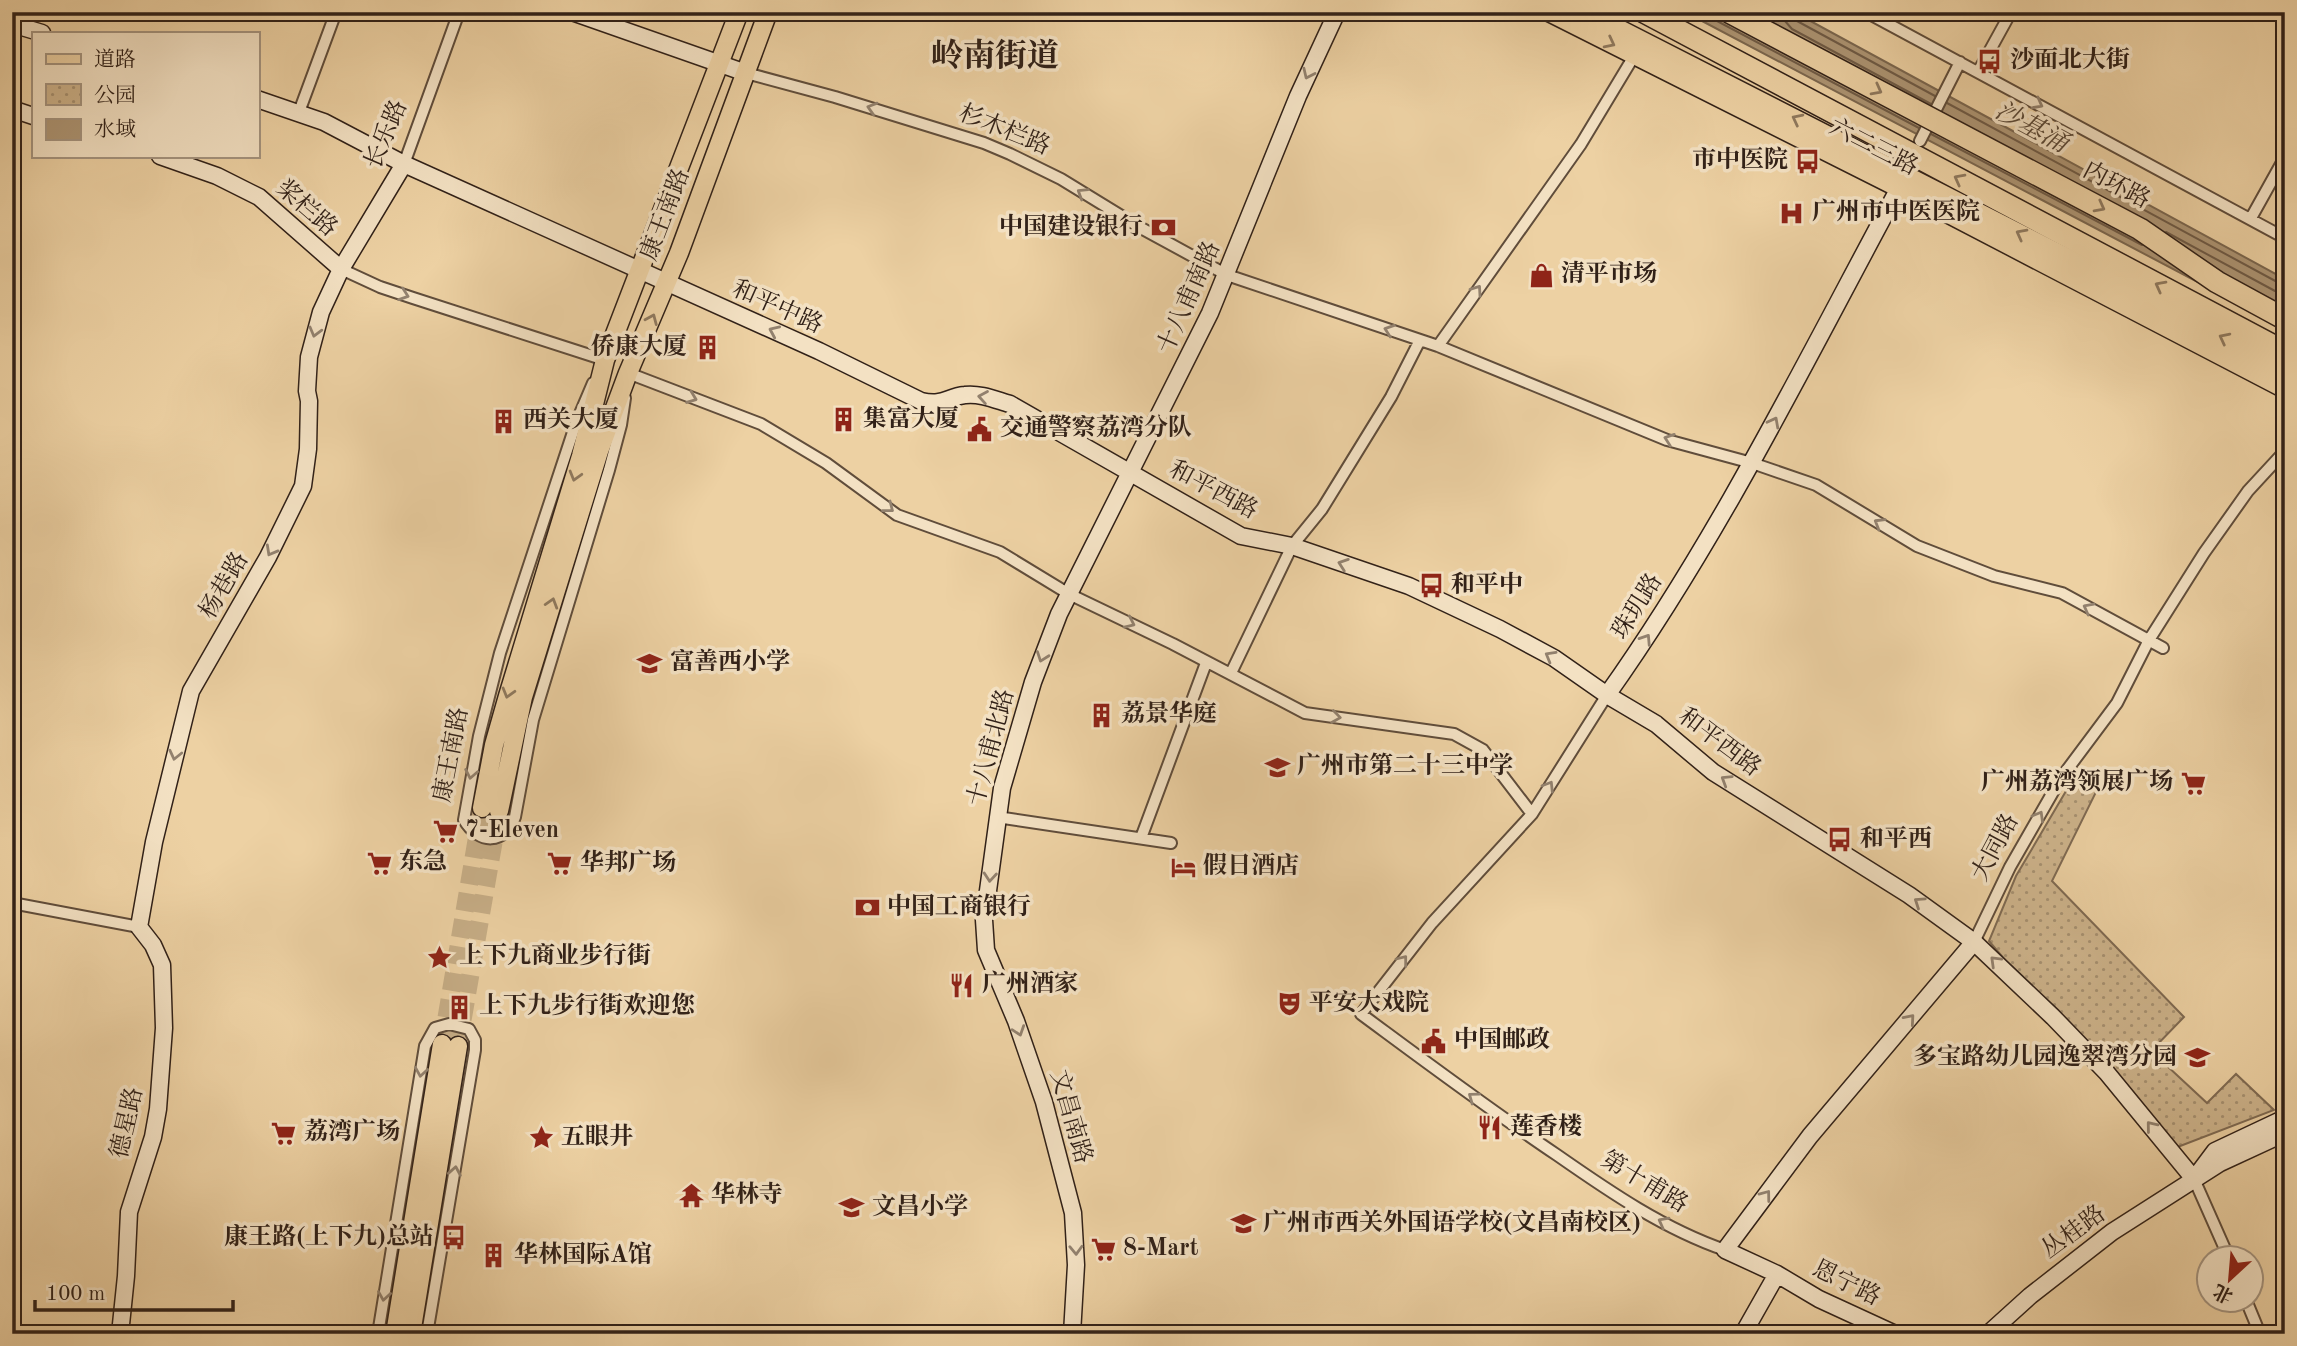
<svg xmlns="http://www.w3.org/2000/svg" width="2297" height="1346" viewBox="0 0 2297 1346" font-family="'Old Standard TT','Noto Serif SC',serif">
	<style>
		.park { fill: url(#park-dots); stroke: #7f6a52; stroke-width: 2 }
		.water { fill: #ad9574; stroke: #7b674f; stroke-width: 2 }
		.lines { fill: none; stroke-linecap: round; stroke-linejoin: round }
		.shore { stroke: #6f5b46; stroke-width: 2 }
		.primary-tunnel { stroke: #c7ae87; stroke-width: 18; stroke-dasharray: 18 9; stroke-linecap: butt }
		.street-casing { stroke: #604d3b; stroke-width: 14 }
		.secondary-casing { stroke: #312118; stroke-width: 19 }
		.primary-casing { stroke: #312118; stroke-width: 21 }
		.highway-casing { stroke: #312118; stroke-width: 24 }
		.street { stroke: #f3e1c3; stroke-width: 10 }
		.secondary { stroke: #f3e1c3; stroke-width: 16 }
		.primary { stroke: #edd1a3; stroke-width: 18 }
		.highway { stroke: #edd1a3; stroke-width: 21 }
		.highway-bridge-casing { stroke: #312118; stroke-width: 24; stroke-linecap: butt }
		.highway-bridge { stroke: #edd1a3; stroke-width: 21 }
		.oneway { stroke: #8f795e }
		.oneway2 { stroke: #92816e }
		.labels { text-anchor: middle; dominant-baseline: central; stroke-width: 7; stroke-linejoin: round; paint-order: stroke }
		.poi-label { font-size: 24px; font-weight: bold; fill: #312118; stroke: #f3e1c3; text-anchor: start }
		.street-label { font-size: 24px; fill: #312118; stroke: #f3e1c3 }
		.water-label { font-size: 26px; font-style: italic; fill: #5c4a38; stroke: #f3e1c3 }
		.district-label { font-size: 32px; font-weight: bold; fill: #312118; stroke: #f3e1c3 }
	</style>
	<defs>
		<pattern id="park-dots" width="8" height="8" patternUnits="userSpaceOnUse" patternTransform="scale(1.75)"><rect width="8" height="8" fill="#cdb38b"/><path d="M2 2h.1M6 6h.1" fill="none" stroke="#a79171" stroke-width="1.8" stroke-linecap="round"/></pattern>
	</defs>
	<rect width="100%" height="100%" fill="#edd1a3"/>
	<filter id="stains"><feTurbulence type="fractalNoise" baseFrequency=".00286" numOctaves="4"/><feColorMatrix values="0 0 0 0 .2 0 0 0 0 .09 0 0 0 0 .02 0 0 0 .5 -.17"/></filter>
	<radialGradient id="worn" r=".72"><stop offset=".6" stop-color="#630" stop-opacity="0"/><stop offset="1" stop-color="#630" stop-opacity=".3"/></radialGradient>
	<path class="park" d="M2079,769L2096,781L2098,788L2052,881L2184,1017L2151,1051L2207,1103L2236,1074L2274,1110L2175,1148L2104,1059L2005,960L1989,941L2016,876Z"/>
	<path class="water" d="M1685,12H1794L2285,279V328Z"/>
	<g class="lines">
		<path class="shore" d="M1700,12L1919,128
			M1784,12L1785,21L1792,29L1931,104
			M1793,12L1797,21L1935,96
			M1947,103L2279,283L2285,284
			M1931,134L2142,245
			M2166,232L2275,291L2285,293"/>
		<path class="primary-tunnel" d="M442,1044L482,808
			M458,1046L499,811"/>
		<defs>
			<path id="street" d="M1866,12L2285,238
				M1978,72L2011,12
				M746,73L835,97L984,143L1010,154L1061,179L1141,228L1227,275L1438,346L1667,440L1752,463L1816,485L1917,546L1994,576L2062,593L2163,648
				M299,112L336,12
				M1920,141L1960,62
				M404,164L459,12
				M2251,218L2285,157
				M341,269L380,287L413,298L605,360L602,365
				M1438,346L1581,144L1634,56
				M627,378L628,373L761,424L826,463L897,515L1000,552L1069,594L1173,644L1305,713L1454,734L1483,750L1532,814
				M593,383L576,423L500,653L479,736L464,820C479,845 505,845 515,817L533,720L609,470L621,425L625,398
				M1231,673L1292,546L1322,509L1391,397L1420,340
				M1607,695L1532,814L1432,923L1361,1014C1426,1062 1490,1110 1557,1155C1610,1192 1664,1229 1725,1250
				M997,817L1171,843
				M1141,838L1206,663
				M12,903L139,927
				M1974,942L2010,867L2061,778L2117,703L2149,640L2204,553L2248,491L2285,451
				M2194,1179L2229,1258
				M2246,1300L2260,1334
				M378,1334L425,1046L435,1028L449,1024L469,1029L475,1040V1050L427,1334"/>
			<path id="secondary" d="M572,12L746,73
				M12,24L42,33
				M257,99L324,122L404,164L819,351L921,401C944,406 946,397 965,395C980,393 996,400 1010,404L1241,536L1292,546L1409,586L1500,629L1554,658L1607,695L1656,724L1713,772L1909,895L1974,942L2053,1017L2107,1073L2194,1179
				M12,109L33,116
				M160,156L217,176L259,197L341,269
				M1607,695C1720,536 1806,360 1899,188
				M2200,1171L2215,1151L2285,1118
				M120,1334L126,1276L129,1212L153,1137L158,1109L164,1028L162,965L153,945L139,927L154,842L191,691L268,557L303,486L308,449L309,401L307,391L309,357L321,312L341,269L404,164
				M1072,1334L1076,1265L1073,1213L1044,1102L1016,1021L986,950L984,920L1002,788L1033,682L1059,614L1210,313L1298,96L1337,12
				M1743,1334L1777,1274
				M1895,1334L1819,1299L1777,1274L1725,1250L1810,1136L1974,942
				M1988,1334L2030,1296L2112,1232L2220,1163L2285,1133"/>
			<path id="primary" d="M1549,12L1899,188L2285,389
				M1586,12L2285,369
				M482,808L494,745L508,696L581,456L605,360L739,12
				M499,811L523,697L599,451L628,373L679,253L768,12
				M395,1334L442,1044
				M411,1334L458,1046"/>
			<path id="highway" d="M1644,12L2285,352"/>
		</defs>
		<use href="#street" class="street-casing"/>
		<use href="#secondary" class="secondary-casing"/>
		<use href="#primary" class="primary-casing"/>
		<use href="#highway" class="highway-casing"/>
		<use href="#street" class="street"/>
		<use href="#secondary" class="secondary"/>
		<use href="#primary" class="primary"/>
		<use href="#highway" class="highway"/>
		<defs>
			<path id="highway-bridge" d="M1729,12L2140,229L2217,282L2285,319"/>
		</defs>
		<use href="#highway-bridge" class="highway-bridge-casing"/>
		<use href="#highway-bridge" class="highway-bridge"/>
	</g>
	<defs><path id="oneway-chevron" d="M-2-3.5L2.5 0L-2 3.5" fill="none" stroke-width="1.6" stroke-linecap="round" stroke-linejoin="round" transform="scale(1.75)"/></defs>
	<g class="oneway">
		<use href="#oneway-chevron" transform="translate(1610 43) rotate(27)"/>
		<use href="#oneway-chevron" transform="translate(1877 90) rotate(28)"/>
		<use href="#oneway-chevron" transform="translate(1797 119) rotate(-153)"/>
		<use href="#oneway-chevron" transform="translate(1959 179) rotate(-152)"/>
		<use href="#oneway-chevron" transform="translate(2100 207) rotate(28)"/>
		<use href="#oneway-chevron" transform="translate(2021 234) rotate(-152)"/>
		<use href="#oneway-chevron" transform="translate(2160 286) rotate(-152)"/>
		<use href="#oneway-chevron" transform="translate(652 319) rotate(-67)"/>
		<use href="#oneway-chevron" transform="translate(2224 338) rotate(-153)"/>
		<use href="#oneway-chevron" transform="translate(575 476) rotate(106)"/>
		<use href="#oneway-chevron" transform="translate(552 603) rotate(-73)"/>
		<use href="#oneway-chevron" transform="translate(508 693) rotate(106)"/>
	</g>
	<g class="oneway2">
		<use href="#oneway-chevron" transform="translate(1308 74) rotate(115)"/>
		<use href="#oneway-chevron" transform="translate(2038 104) rotate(28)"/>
		<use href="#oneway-chevron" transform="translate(872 108) rotate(-163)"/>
		<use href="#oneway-chevron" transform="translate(1082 193) rotate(-148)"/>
		<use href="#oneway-chevron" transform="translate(1477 290) rotate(-55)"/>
		<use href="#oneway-chevron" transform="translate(404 295) rotate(19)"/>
		<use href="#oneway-chevron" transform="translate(1389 330) rotate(-161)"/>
		<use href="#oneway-chevron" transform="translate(774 331) rotate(-156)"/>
		<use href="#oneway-chevron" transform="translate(315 332) rotate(105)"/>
		<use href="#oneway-chevron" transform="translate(983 397) rotate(-170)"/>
		<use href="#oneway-chevron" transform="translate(692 398) rotate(21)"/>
		<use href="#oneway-chevron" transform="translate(1774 422) rotate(-62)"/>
		<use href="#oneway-chevron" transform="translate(1669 439) rotate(-161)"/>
		<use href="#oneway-chevron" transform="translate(889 508) rotate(38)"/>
		<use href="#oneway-chevron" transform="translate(1879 523) rotate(-149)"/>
		<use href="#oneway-chevron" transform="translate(271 551) rotate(119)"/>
		<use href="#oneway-chevron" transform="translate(1343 564) rotate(-161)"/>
		<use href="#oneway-chevron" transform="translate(2088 608) rotate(-152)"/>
		<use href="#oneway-chevron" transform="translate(1130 623) rotate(25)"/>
		<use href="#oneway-chevron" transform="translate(1646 639) rotate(-57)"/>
		<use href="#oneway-chevron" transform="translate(1550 656) rotate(-150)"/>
		<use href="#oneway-chevron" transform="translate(1042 657) rotate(110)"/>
		<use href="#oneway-chevron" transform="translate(1336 717) rotate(8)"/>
		<use href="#oneway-chevron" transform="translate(175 755) rotate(103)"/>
		<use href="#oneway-chevron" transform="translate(471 774) rotate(101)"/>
		<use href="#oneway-chevron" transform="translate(1726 780) rotate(-148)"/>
		<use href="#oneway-chevron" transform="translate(1549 786) rotate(-58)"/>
		<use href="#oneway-chevron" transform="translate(2039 816) rotate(-60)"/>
		<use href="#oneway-chevron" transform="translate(990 877) rotate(95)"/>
		<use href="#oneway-chevron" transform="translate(1919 902) rotate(-146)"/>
		<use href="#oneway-chevron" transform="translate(1403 960) rotate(-52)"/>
		<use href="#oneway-chevron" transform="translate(1995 961) rotate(-136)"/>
		<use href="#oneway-chevron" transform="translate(1910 1019) rotate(-49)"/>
		<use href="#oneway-chevron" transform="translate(1019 1031) rotate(71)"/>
		<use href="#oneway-chevron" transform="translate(421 1072) rotate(99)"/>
		<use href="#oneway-chevron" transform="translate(1473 1097) rotate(-144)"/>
		<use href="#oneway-chevron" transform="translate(2151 1126) rotate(-129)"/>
		<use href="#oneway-chevron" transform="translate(455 1171) rotate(-80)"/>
		<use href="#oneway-chevron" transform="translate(1766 1195) rotate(-53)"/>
		<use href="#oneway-chevron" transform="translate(1663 1222) rotate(-152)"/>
		<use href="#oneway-chevron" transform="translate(1076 1250) rotate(88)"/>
		<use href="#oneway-chevron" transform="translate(384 1296) rotate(99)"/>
	</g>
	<defs>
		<symbol id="bus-bare" viewBox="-9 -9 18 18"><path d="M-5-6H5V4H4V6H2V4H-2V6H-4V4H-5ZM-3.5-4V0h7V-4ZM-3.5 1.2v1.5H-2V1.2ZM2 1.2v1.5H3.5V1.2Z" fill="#8f2418" stroke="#f3e1c3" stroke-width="2.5" paint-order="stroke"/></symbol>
		<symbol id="hospital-bare" viewBox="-9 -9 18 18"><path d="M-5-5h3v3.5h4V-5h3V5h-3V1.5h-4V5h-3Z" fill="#8f2418" stroke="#f3e1c3" stroke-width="2.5" paint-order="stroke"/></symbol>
		<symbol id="bank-bare" viewBox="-9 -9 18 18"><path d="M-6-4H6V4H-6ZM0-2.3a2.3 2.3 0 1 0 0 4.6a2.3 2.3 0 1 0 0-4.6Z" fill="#8f2418" stroke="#f3e1c3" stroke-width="2.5" paint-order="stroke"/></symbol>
		<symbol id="shop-bare" viewBox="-9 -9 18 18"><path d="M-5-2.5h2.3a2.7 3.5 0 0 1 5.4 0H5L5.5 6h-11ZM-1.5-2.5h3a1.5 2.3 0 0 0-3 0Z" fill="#8f2418" stroke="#f3e1c3" stroke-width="2.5" paint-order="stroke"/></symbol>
		<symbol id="building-bare" viewBox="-9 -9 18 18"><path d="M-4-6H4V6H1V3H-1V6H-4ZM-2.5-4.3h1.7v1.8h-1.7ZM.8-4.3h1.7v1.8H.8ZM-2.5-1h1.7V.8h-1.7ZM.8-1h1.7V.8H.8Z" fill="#8f2418" stroke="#f3e1c3" stroke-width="2.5" paint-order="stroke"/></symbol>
		<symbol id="civic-bare" viewBox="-9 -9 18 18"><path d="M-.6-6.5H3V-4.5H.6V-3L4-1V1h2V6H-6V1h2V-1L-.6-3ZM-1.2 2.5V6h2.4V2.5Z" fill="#8f2418" stroke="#f3e1c3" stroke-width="2.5" paint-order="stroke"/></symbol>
		<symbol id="school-bare" viewBox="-9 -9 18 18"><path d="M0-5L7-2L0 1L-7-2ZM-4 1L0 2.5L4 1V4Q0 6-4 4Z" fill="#8f2418" stroke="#f3e1c3" stroke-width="2.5" paint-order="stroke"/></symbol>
		<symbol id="supermarket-bare" viewBox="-9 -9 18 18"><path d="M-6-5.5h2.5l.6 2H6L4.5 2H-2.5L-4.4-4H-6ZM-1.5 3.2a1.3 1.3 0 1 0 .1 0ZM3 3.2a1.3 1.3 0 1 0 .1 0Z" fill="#8f2418" stroke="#f3e1c3" stroke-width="2.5" paint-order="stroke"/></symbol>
		<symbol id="hotel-bare" viewBox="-9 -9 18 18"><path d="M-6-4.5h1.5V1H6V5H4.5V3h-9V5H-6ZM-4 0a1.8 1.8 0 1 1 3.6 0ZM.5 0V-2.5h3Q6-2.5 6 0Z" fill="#8f2418" stroke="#f3e1c3" stroke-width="2.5" paint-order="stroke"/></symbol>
		<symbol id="sight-bare" viewBox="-9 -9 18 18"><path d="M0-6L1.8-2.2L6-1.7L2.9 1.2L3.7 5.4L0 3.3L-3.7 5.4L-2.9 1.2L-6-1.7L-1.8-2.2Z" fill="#8f2418" stroke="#f3e1c3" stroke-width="2.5" paint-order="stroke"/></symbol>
		<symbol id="restaurant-bare" viewBox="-9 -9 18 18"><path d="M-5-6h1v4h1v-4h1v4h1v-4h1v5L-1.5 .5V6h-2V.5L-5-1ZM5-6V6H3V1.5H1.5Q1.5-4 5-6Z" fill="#8f2418" stroke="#f3e1c3" stroke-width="2.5" paint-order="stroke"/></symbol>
		<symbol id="theatre-bare" viewBox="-9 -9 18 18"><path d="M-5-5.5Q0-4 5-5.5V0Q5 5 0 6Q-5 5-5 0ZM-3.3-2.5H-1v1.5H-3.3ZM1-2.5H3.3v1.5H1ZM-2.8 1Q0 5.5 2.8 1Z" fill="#8f2418" stroke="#f3e1c3" stroke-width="2.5" paint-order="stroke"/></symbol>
		<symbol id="temple-bare" viewBox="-9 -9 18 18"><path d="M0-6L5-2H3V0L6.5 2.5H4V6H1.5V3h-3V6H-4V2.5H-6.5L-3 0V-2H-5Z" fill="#8f2418" stroke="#f3e1c3" stroke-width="2.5" paint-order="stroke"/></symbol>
	</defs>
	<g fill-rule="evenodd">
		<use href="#bus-bare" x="1972" y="44" width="35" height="35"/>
		<use href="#bus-bare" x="1790" y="144" width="35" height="35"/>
		<use href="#hospital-bare" x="1774" y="196" width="35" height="35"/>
		<use href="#bank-bare" x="1146" y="210" width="35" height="35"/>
		<use href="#shop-bare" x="1524" y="258" width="35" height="35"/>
		<use href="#building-bare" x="690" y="330" width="35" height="35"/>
		<use href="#building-bare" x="826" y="402" width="35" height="35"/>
		<use href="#building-bare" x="486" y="404" width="35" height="35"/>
		<use href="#civic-bare" x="962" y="412" width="35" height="35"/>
		<use href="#bus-bare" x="1414" y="568" width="35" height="35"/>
		<use href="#school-bare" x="632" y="646" width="35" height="35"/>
		<use href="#building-bare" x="1084" y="698" width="35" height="35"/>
		<use href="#school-bare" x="1260" y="750" width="35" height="35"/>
		<use href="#supermarket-bare" x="2176" y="766" width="35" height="35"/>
		<use href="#supermarket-bare" x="428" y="814" width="35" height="35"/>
		<use href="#bus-bare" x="1822" y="822" width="35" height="35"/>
		<use href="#supermarket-bare" x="362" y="846" width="35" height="35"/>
		<use href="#supermarket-bare" x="542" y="846" width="35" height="35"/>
		<use href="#hotel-bare" x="1166" y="850" width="35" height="35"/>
		<use href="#bank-bare" x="850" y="890" width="35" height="35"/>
		<use href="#sight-bare" x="422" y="940" width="35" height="35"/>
		<use href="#restaurant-bare" x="944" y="968" width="35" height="35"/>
		<use href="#theatre-bare" x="1272" y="986" width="35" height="35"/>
		<use href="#building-bare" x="442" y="990" width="35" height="35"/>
		<use href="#civic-bare" x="1416" y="1024" width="35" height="35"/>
		<use href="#school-bare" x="2180" y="1040" width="35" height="35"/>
		<use href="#restaurant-bare" x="1472" y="1110" width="35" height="35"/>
		<use href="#supermarket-bare" x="266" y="1116" width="35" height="35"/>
		<use href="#sight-bare" x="524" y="1120" width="35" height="35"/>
		<use href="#temple-bare" x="674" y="1178" width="35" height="35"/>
		<use href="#school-bare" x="834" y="1190" width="35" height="35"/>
		<use href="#school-bare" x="1226" y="1206" width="35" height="35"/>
		<use href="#bus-bare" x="436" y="1220" width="35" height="35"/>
		<use href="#supermarket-bare" x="1086" y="1232" width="35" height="35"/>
		<use href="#building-bare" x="476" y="1238" width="35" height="35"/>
	</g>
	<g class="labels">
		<g class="poi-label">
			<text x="2010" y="61">沙面北大街</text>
			<text x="1788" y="161" text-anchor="end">市中医院</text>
			<text x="1812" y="213">广州市中医医院</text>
			<text x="1143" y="228" text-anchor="end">中国建设银行</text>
			<text x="1561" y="275">清平市场</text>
			<text x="687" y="348" text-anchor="end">侨康大厦</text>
			<text x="863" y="420">集富大厦</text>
			<text x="523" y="421">西关大厦</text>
			<text x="1000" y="429">交通警察荔湾分队</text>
			<text x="1451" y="586">和平中</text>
			<text x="670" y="663">富善西小学</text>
			<text x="1121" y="715">荔景华庭</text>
			<text x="1297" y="767">广州市第二十三中学</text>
			<text x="2173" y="783" text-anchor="end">广州荔湾领展广场</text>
			<text x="465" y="831">7-Eleven</text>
			<text x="1860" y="840">和平西</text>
			<text x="399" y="863">东急</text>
			<text x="580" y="864">华邦广场</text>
			<text x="1203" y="867">假日酒店</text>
			<text x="887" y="908">中国工商银行</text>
			<text x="459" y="957">上下九商业步行街</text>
			<text x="982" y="985">广州酒家</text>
			<text x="1309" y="1004">平安大戏院</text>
			<text x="479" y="1007">上下九步行街欢迎您</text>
			<text x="1454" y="1041">中国邮政</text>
			<text x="2177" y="1058" text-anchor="end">多宝路幼儿园逸翠湾分园</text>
			<text x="1510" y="1128">莲香楼</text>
			<text x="304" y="1133">荔湾广场</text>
			<text x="561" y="1138">五眼井</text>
			<text x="711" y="1196">华林寺</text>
			<text x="872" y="1208">文昌小学</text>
			<text x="1263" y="1224">广州市西关外国语学校(文昌南校区)</text>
			<text x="434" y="1238" text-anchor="end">康王路(上下九)总站</text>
			<text x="1123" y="1249">8-Mart</text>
			<text x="514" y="1256">华林国际A馆</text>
		</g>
		<g class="street-label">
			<text transform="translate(1004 131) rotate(22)">杉木栏路</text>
			<text transform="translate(387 135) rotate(-67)">长乐路</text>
			<text transform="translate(1873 148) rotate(27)">六二三路</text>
			<text transform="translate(2116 186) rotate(28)">内环路</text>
			<text transform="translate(306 209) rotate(41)">桨栏路</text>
			<text transform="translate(666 215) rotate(-69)">康王南路</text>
			<text transform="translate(1190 298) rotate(-66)">十八甫南路</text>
			<text transform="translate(777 308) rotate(24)">和平中路</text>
			<text transform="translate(1213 491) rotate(28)">和平西路</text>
			<text transform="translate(225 586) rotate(-60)">杨巷路</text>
			<text transform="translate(1638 607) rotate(-58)">珠玑路</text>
			<text transform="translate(1719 743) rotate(37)">和平西路</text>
			<text transform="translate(992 748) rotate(-75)">十八甫北路</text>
			<text transform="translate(452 755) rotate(-79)">康王南路</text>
			<text transform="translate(1996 848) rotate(-62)">大同路</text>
			<text transform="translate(1070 1117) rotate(74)">文昌南路</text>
			<text transform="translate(128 1123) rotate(-77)">德星路</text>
			<text transform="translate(1644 1183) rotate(31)">第十甫路</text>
			<text transform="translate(2074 1233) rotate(-36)">丛桂路</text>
			<text transform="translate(1846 1284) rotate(26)">恩宁路</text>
		</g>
		<g class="water-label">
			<text transform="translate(2031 128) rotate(28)">沙基涌</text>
		</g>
		<g class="district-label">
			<text x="995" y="58">岭南街道</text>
		</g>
	</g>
	<rect width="2297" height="1346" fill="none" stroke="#edd1a3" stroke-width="42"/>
	<rect x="14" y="14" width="2269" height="1318" fill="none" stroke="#312118" stroke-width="3.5"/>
	<rect x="21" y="21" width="2255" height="1304" fill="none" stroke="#312118" stroke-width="2"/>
	<rect x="32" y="32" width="228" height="126" fill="#f3e1c3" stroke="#a5947f" stroke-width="2"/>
	<rect x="46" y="54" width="35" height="10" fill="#edd1a3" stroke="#a5947f" stroke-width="2"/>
	<text x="94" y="66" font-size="21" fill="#312118">道路</text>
	<rect x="46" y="84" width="35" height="21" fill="url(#park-dots)" stroke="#a5947f" stroke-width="2"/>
	<text x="94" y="102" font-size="21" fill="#312118">公园</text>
	<rect x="46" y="119" width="35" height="21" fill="#ad9574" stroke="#a5947f" stroke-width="2"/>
	<text x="94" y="136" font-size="21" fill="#312118">水域</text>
	<g transform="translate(2230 1279) rotate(206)"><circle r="33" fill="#f3e1c3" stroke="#a5947f" stroke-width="2"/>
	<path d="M0-5L12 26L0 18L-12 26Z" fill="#8f2418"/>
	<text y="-10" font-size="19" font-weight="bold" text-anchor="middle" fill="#312118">北</text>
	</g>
	<path d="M35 1300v10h198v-10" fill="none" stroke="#312118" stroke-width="3.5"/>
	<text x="46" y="1300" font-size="21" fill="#312118" stroke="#f3e1c3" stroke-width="5" paint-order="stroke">100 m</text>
	<rect width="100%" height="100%" filter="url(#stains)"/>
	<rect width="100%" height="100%" fill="url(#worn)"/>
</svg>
